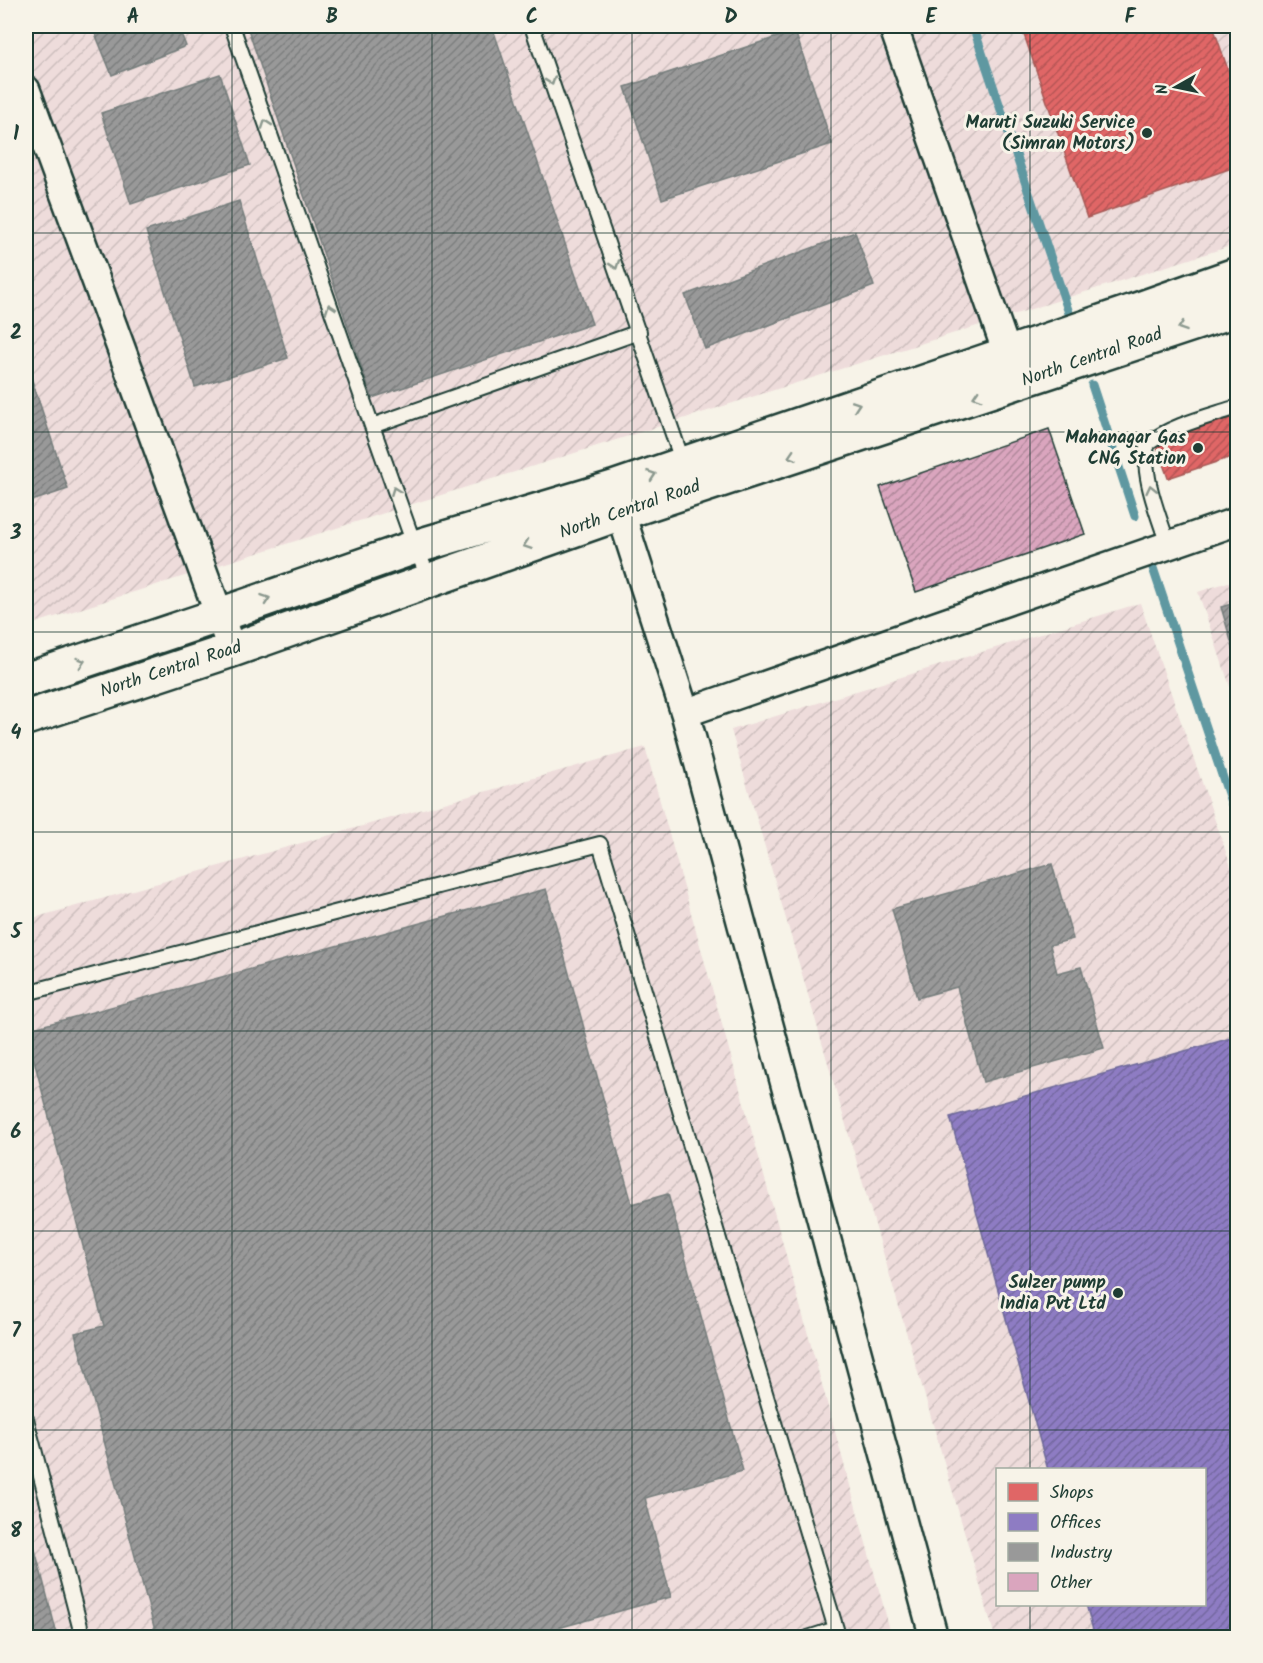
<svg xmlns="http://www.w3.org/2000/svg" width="1263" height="1663" viewBox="0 0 1263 1663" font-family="Kalam,sans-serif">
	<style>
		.industrial { fill: url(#industrial-furrows); fill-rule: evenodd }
		.shops { fill: url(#shops-hatch); stroke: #a65a57; stroke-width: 1.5 }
		.offices { fill: url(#offices-hatch); stroke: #6d6998; stroke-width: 1.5 }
		.industry { fill: url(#industry-hatch); stroke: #747d7b; stroke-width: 1.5 }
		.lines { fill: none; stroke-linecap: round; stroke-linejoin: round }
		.stream { stroke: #5f98a1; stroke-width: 9 }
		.building { fill: url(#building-hatch); stroke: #1f3d34; stroke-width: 1.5 }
		.service-casing { stroke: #1f3d34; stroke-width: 18 }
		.minor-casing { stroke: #1f3d34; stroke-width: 32 }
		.secondary-casing { stroke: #1f3d34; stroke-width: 38 }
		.service { stroke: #f7f3e8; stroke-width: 14 }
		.minor { stroke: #f7f3e8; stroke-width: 27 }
		.secondary { stroke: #f7f3e8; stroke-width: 33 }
		.oneway { stroke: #8b988e }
		.grid { fill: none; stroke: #1f3d34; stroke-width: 1.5; stroke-opacity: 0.55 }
		.poi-dot { fill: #1f3d34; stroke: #f7f3e8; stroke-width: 2 }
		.labels { text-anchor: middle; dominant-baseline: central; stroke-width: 6; stroke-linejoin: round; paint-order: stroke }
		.poi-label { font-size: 18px; font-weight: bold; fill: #1f3d34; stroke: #f7f3e8; text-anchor: end }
		.street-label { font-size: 18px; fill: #1f3d34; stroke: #f7f3e8 }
		.neatline { fill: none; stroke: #1f3d34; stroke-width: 2 }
		.grid-label { font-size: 20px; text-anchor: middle; font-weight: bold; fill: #1f3d34 }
	</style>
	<defs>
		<pattern id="industrial-furrows" width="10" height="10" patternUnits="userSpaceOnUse" patternTransform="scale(1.5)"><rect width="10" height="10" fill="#eedcdb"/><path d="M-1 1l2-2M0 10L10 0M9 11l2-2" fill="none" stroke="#ccbebd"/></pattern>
		<pattern id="shops-hatch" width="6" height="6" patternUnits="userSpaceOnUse" patternTransform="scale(1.5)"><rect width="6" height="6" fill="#e06666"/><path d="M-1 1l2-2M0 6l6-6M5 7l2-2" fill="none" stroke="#b55555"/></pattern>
		<pattern id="offices-hatch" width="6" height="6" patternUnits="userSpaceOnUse" patternTransform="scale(1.5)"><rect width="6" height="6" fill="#8e7cc3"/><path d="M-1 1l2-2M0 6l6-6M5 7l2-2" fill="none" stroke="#73679f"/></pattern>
		<pattern id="industry-hatch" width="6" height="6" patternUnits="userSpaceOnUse" patternTransform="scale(1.5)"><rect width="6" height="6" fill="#999"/><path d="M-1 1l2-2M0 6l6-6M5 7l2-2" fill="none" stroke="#7c7e7e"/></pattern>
		<pattern id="building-hatch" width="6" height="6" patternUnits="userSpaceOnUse" patternTransform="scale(1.5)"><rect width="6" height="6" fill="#daa5be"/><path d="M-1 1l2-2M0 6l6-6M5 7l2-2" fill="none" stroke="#b0889b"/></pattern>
	</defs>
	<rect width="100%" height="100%" fill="#f7f3e8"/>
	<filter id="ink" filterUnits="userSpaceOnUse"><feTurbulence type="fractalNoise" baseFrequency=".0167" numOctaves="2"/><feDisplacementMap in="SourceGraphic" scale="12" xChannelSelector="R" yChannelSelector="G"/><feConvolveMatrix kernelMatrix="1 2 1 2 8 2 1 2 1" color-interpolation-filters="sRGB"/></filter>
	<g filter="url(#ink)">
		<path class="industrial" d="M26,26H1237V244L26,626Z
			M1237,579V707L1198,592Z
			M1140,603L1237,884V1637H995L731,730ZM998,1470H1204V1604H998Z
			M645,747L892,1637L26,1638V920Z"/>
		<path class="shops" d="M1021,26H1213L1238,99V166L1087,218Z
			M1231,416L1238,435V455L1168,478L1155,442Z"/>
		<path class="offices" d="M1238,1036V1638H1095L1086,1604H1204V1470H1048L950,1117Z"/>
		<path class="industry" d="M92,26H178L186,46L112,75Z
			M247,26H492L592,324L372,398Z
			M795,31L832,144L662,199L625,87Z
			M220,74L250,165L131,204L101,113Z
			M239,201L288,358L195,387L146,231Z
			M855,232L874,286L705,349L685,295Z
			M26,362L68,489L26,503Z
			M1238,602V665L1221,607Z
			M1052,864L1073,939L1050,945L1057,973L1081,967L1104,1048L983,1082L957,987L917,998L892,909Z
			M546,889L632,1204L668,1194L743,1471L645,1498L671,1597L522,1638H157L75,1333L104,1326L26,1030Z
			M26,1515L58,1638H26Z"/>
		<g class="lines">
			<path class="stream" d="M973,26L1069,313
				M1092,385L1135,516
				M1153,568L1238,823"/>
		</g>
		<path class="building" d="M1049,429L1085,534L916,592L880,487Z"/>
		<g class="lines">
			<defs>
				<path id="service" d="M232,26L372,426L415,547L430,580
					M532,26L684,466
					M372,426L639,332
					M1168,545C1158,513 1142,478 1147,444C1171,426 1203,418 1231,409L1238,410
					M26,993L600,844L836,1629L808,1638
					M26,1419L83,1638"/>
				<path id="minor" d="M893,26L1014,373
					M26,90L232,650
					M615,495L685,713L934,1638
					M685,713L1238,521"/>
				<path id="secondary" d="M26,680L220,615L415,547L613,488L1139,309L1238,274
					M26,718L232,650L621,513L1238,309"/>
			</defs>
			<use href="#service" class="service-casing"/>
			<use href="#minor" class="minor-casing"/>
			<use href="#secondary" class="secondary-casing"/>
			<use href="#service" class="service"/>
			<use href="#minor" class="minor"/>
			<use href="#secondary" class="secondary"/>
		</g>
		<defs><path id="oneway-chevron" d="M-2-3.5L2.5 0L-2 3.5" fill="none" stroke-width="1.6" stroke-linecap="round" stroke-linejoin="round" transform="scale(1.5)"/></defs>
		<g class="oneway">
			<use href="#oneway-chevron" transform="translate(551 81) rotate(71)"/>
			<use href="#oneway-chevron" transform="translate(266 124) rotate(-109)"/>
			<use href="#oneway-chevron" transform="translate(615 265) rotate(71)"/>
			<use href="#oneway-chevron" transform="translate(330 308) rotate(-109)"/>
			<use href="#oneway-chevron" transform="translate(1182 327) rotate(161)"/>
			<use href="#oneway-chevron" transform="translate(977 396) rotate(162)"/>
			<use href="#oneway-chevron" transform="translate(856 405) rotate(-19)"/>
			<use href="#oneway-chevron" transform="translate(792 456) rotate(162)"/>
			<use href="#oneway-chevron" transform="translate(652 475) rotate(-19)"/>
			<use href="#oneway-chevron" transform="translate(1151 489) rotate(-103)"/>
			<use href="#oneway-chevron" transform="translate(395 491) rotate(-110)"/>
			<use href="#oneway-chevron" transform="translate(527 545) rotate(161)"/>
			<use href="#oneway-chevron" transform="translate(266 599) rotate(-19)"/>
			<use href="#oneway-chevron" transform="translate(81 662) rotate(-18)"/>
		</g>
	</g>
	<path class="grid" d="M232,26V1638M432,26V1638M632,26V1638M831,26V1638M1030,26V1470M26,233H1238M26,432H1238M26,632H1238M26,832H1238M26,1031H1238M26,1231H1238M26,1430H1238M1030,1604V1638"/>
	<g class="poi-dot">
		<circle cx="1147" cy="133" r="6"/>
		<circle cx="1198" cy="448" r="6"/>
		<circle cx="1118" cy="1293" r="6"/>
	</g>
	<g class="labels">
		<g class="poi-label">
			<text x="1135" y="123">Maruti Suzuki Service<tspan x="1135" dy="21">(Simran Motors)</tspan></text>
			<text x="1186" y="438">Mahanagar Gas<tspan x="1186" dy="21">CNG Station</tspan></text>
			<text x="1106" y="1283">Sulzer pump<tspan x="1106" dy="21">India Pvt Ltd</tspan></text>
		</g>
		<g class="street-label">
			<text transform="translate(1092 358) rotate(-19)">North Central Road</text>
			<text transform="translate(630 510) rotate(-19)">North Central Road</text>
			<text transform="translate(171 670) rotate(-18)">North Central Road</text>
		</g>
	</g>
	<rect width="1263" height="1663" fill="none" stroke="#f7f3e8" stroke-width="66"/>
	<rect x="996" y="1468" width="210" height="138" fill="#f7f3e8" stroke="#a1aaa0" stroke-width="1.5"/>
	<rect x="1008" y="1483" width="30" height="18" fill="#e06666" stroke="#a1aaa0" stroke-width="1.5"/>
	<text x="1050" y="1498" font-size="18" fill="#1f3d34">Shops</text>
	<rect x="1008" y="1513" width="30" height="18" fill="#8e7cc3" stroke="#a1aaa0" stroke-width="1.5"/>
	<text x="1050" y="1528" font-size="18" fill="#1f3d34">Offices</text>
	<rect x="1008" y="1543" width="30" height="18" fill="#999999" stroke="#a1aaa0" stroke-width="1.5"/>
	<text x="1050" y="1558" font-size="18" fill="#1f3d34">Industry</text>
	<rect x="1008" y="1573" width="30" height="18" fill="#daa5be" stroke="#a1aaa0" stroke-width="1.5"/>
	<text x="1050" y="1588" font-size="18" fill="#1f3d34">Other</text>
	<g transform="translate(1176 87) rotate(261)" stroke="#f7f3e8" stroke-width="4.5" paint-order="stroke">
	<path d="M0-4.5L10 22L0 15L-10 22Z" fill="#1f3d34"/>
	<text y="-9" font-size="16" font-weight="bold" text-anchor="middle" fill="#1f3d34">N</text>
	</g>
	<rect x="33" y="33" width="1197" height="1597" class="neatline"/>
	<g class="grid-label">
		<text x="133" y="23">A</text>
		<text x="332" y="23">B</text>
		<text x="532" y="23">C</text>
		<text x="731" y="23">D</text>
		<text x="931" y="23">E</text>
		<text x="1130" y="23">F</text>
		<text x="16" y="140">1</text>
		<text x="16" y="339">2</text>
		<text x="16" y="539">3</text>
		<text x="16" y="739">4</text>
		<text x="16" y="938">5</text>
		<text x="16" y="1138">6</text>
		<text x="16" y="1337">7</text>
		<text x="16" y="1537">8</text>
	</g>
</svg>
